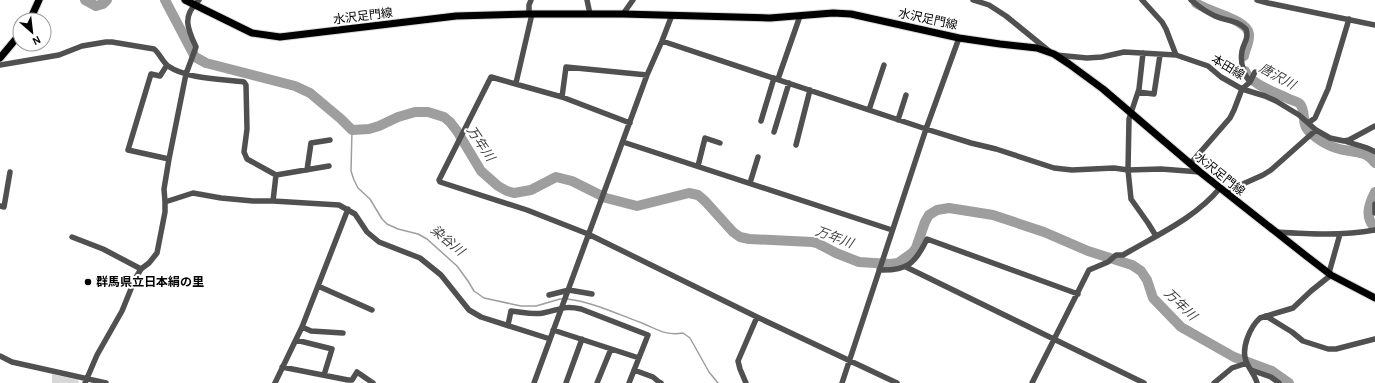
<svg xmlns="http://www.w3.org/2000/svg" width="1375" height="383" viewBox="0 0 1375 383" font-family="'Alegreya Sans','Noto Sans JP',sans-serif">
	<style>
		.green { fill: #d7d7d7 }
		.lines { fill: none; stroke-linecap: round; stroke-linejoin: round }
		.stream { stroke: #9e9e9e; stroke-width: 1.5 }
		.river { stroke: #9e9e9e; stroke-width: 10 }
		.major-casing { stroke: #dbdbdb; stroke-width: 9 }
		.minor { stroke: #505050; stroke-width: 5.5 }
		.major { stroke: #000; stroke-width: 7 }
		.poi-dot { fill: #000; stroke: #fff; stroke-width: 1.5 }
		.labels { text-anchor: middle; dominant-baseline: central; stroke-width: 4; stroke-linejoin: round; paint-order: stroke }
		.street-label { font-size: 12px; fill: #000; stroke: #fff }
		.poi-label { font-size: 12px; font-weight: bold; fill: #000; stroke: #fff; text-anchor: start }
		.water-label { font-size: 13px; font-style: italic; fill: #3f3f3f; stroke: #fff }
	</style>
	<rect width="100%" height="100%" fill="#fff"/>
	<path class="green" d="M52,374L78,380L79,383H52Z"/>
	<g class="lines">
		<path class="stream" d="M352,130L351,171L354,180L358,188L370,199L382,219L387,224L398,229L418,234L427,239L457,266L468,281L474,291L484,298L521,306H536L560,299H564
			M567,299C593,302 617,314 642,323C657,329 665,336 683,333L690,338L709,372L718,383"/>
		<path class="river" d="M85,0L96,6L103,4L107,0
			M165,0L195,57L206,63L295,86L310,93L341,119L352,130L369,129L379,126L398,117L415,112H428L444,117L450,122L457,131L481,171L498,186L507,191L514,193L531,190L556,177L572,181L606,198L637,206L689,193L698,195L705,201L733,232L740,237L749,239L812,242L817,243L836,253L859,262L890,264L898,263L912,253L916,248L925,222L929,215L937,210L949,208L993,215L1044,232L1088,251L1132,265L1141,271L1147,280L1153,298L1181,327L1234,357L1272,371L1289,383
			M1196,3C1208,12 1247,19 1249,34C1250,42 1245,49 1244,56
			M1245,71C1250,84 1277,93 1289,99C1292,100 1298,102 1300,104C1305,110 1303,119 1305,125C1307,134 1327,145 1336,148C1350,153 1365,149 1375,163
			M1375,192C1369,204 1364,217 1375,228"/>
		<defs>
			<path id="major" d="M185,0L252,33L280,37L456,16L529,14H623L770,18L833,13L851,14L959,38L1000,44L1037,48L1054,54L1069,64L1103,89L1200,172L1305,255L1331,275L1375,298
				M30,20L39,0
				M0,58L20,34"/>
		</defs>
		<use href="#major" class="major-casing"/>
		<path class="minor" d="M587,0L590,14
			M973,0L989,5L1006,16L1049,51
			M1142,0L1162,22L1166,29L1176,55
			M1191,0C1198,6 1206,12 1215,16C1226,21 1238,20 1246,29C1249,39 1244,42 1242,51C1240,63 1243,73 1250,82
			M1257,0L1268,3L1375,25
			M529,14V5L531,0
			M623,14L633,0
			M662,41L926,129L971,143L996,149L1054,168L1072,170L1114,168L1128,170L1161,169L1200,172
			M1143,53L1139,89L1129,119L1128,170L1131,199L1148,223L1156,236
			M1056,55L1087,58L1102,57L1124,52L1176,55L1208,66L1221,77L1242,89L1265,96L1276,101L1299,115L1316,130L1330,138L1344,141L1349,140L1375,126
			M0,65L59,55L82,46L106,42H112L154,49C160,54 162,61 168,66C187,79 221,79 244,82L246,85L247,129L244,152L247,159L276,175L273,201L339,205L355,214L367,232L379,242L420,258L441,275L469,310L481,317L550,339
			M167,65L160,76L151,74L128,150L169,159
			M778,79L800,16
			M516,83L532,14
			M1138,92L1154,94L1160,55
			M562,97L566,67L647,75
			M869,110L884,65
			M898,120L906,95
			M761,121L774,78
			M630,123L562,97L491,77L439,180L440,182L527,210L588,234L757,317L897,383
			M1308,123L1315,118L1328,89L1349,19
			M774,132L789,83
			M1345,141C1355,145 1366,146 1375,152
			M623,142L892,230
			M796,145L810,90
			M1190,164L1230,118L1234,110L1242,89L1250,82L1255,72
			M698,166L705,138L720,143
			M307,170L311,143L330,140
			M276,175L329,166
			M750,183L758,157
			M1225,192L1263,175L1271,170L1316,130
			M165,202L193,193L221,198L253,201H273
			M1375,204V213
			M0,206L4,207L10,172
			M1276,232C1309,234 1342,236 1375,230
			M72,237L103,249L141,269
			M906,267L1144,383
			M879,270C907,271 915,264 927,239L1078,294
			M1329,273L1340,234
			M318,286L372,310
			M549,295L569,290L592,294
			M1266,316L1292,332L1303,341L1328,349H1336L1375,339
			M508,325L511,311C522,312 533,315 543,313C560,310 563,305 581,309L648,335L629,383
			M302,327L311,331L343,333
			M553,330L639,358
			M296,340L332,349L324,375
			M0,356L12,362L106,383
			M282,367L348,380H352L357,372L373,383
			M634,370L653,377L659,382L661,383
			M1251,370L1271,377L1279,383
			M85,383L97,355L122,311L135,279L141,269L149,263L157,253L165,212V202L164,189L169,159L186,74L196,47C187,28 182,16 199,0
			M275,383L302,327L348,209
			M534,383L647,75L662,41L672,15
			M566,383L582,339
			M597,383L611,349
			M746,383L740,369L738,361L757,317
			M842,383L926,129L959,38
			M1032,383L1089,270L1108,262L1116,255H1123L1130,251C1161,233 1196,217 1220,188
			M1214,383L1232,368L1247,363
			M1257,383C1255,375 1249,369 1246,361C1241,348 1250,327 1260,318L1293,308L1311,291L1331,275"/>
		<use href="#major" class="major"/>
	</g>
	<circle class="poi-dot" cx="88" cy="282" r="4"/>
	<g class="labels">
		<g class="street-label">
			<text transform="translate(363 16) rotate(-7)">水沢足門線</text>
			<text transform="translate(928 19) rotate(12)">水沢足門線</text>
			<text transform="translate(1228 67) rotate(31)">本田線</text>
			<text transform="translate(1220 174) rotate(39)">水沢足門線</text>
		</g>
		<g class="poi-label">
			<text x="96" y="282">群馬県立日本絹の里</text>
		</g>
		<g class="water-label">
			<text transform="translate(1277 77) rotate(29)">唐沢川</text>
			<text transform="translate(480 144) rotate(56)">万年川</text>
			<text transform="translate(834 238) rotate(20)">万年川</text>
			<text transform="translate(447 241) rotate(40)">染谷川</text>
			<text transform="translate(1180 305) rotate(44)">万年川</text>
		</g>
	</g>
	<g transform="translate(32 32) rotate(152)"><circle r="19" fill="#ffffff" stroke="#999999"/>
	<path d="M0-3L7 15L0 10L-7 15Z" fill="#000000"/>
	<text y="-6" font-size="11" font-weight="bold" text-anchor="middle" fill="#000000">N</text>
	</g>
</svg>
